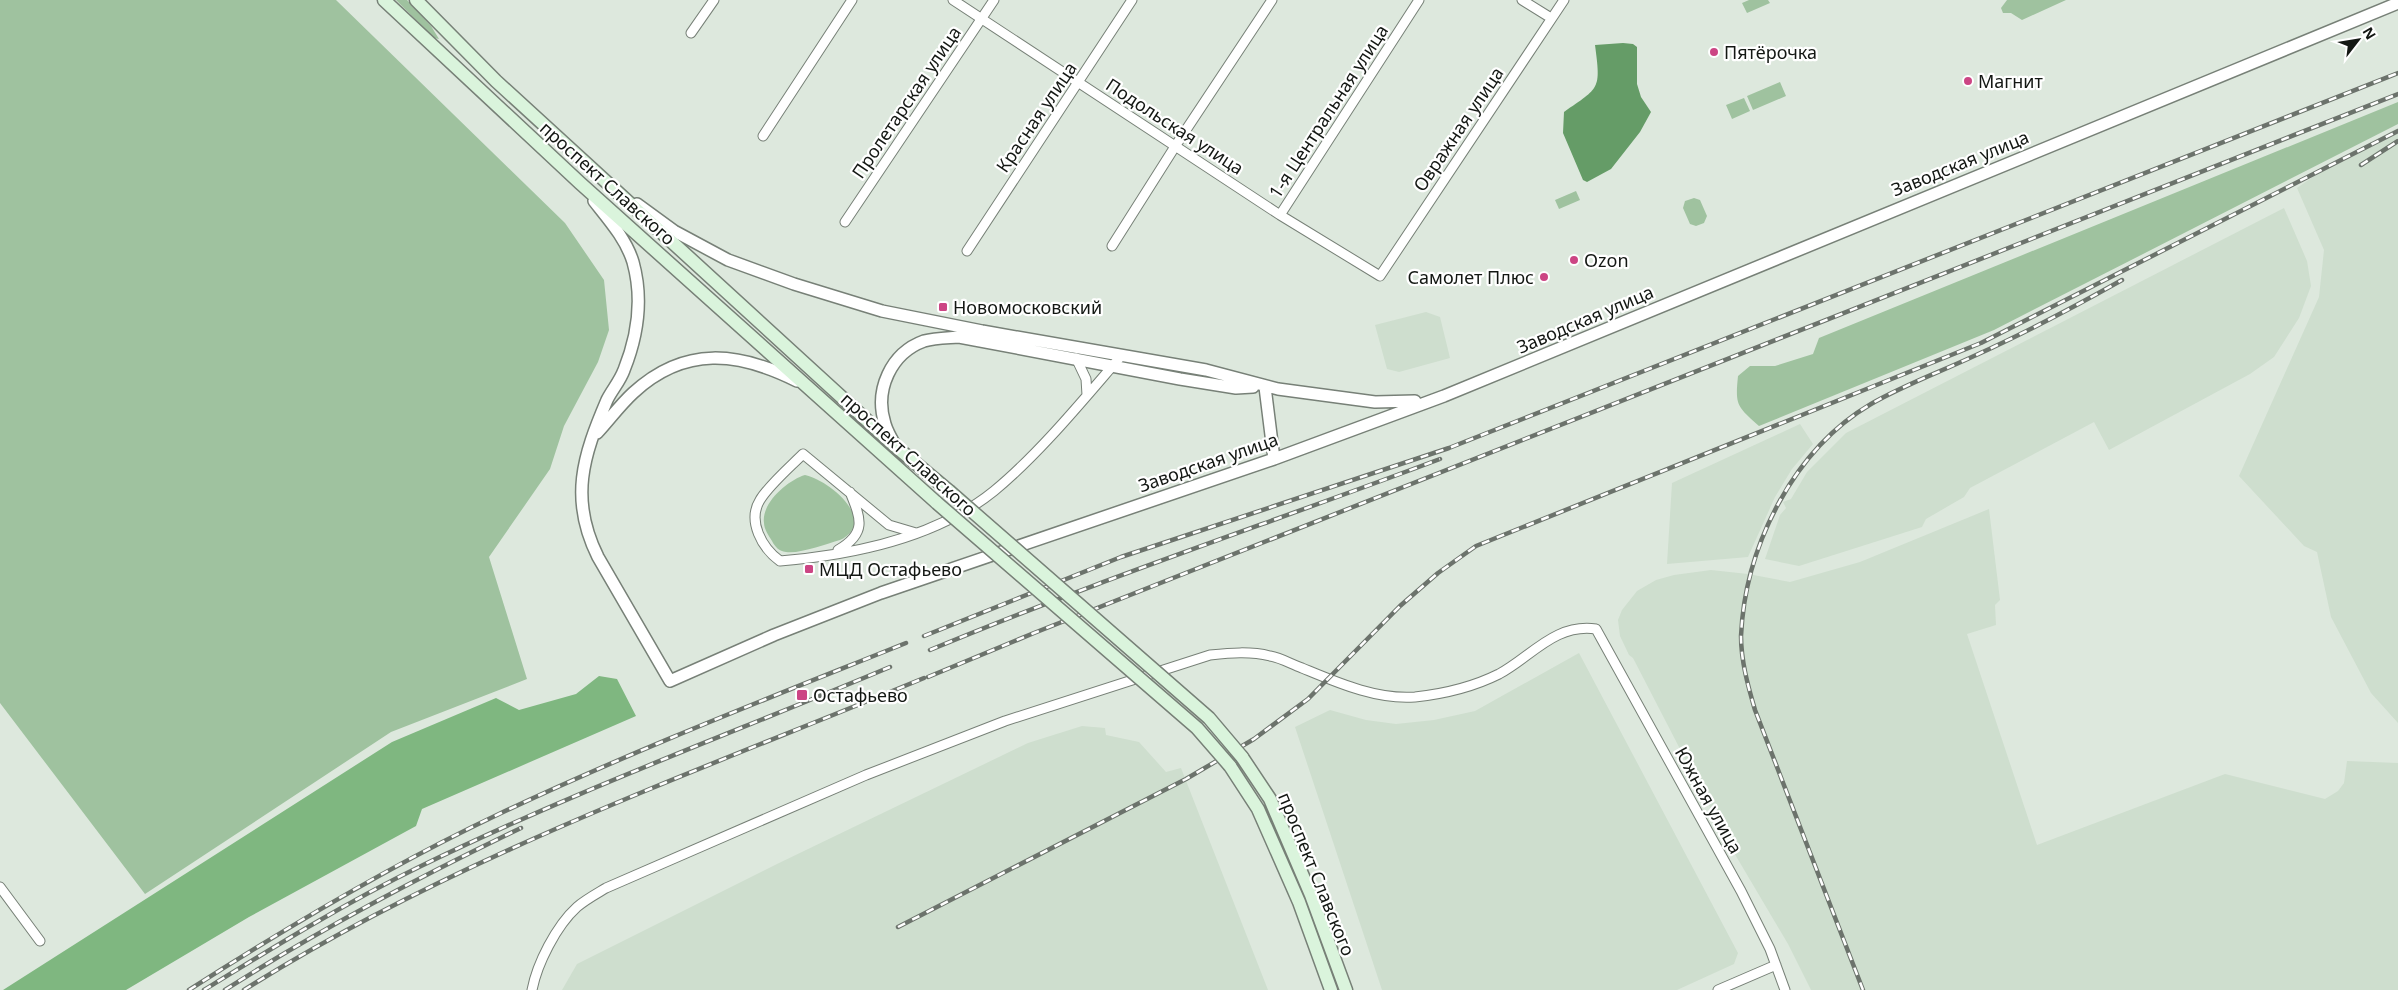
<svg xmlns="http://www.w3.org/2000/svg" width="2398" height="990" viewBox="0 0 2398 990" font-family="'Noto Sans',sans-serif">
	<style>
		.built { fill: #cedece }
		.green { fill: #9fc29f }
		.forest { fill: #7fb780 }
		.water { fill: #659c67 }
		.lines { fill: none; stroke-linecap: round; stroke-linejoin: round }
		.minor-casing { stroke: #778077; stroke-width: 11 }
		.tertiary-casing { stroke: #778077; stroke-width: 14 }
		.secondary-casing { stroke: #778077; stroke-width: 15 }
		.minor { stroke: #fff; stroke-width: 9 }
		.tertiary { stroke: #fff; stroke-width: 11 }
		.secondary { stroke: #daf4dc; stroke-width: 12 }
		.rail-casing { stroke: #6c736c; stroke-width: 4.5 }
		.rail { stroke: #fff; stroke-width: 2.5; stroke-dasharray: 8; stroke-linecap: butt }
		.secondary-bridge-casing { stroke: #778077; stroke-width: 15; stroke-linecap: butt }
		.secondary-bridge { stroke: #daf4dc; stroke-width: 12 }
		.poi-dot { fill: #cc4584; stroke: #fff; stroke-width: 2 }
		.labels { text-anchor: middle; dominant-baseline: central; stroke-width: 4.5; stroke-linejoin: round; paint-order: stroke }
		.poi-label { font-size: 18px; fill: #131713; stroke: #fff; text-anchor: start }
		.street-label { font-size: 18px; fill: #131713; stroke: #fff }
	</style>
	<rect width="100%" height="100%" fill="#dde8dd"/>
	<path class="built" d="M2398,128V723L2371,693L2331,617L2317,552L2304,546L2239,476L2319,297L2324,250L2297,188L2330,165Z
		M2284,208L2307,261L2311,286L2299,318L2274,357L2250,374L2109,450L2094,422L1970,488L1964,497L1926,519L1922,527L1799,566L1765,559L1780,515L1786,508L1783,502L1791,499L1807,472L1846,433Z
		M1426,312L1440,317L1450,358L1399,372L1387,369L1375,325Z
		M1800,424L1813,444L1792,469L1775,497L1748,557L1667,564L1672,483Z
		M1989,509L2000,600L1995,605L1996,625L1967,634L2037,845L2225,774L2325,799L2338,791L2344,783L2347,761L2398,763V990H1811L1788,944L1733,851L1734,847L1730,839L1726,838L1633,658L1629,655L1620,636L1618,620L1622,610L1637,591L1656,580L1674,575L1711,570L1748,574L1790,582L1860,562Z
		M1579,653L1738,953L1734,964L1677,990H1382L1295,727L1330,710L1366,720L1396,724L1434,720L1475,711Z
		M1082,726L1105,728L1106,735L1139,742L1166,772L1181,768L1268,990H562L577,964L777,864L1028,743Z"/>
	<path class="green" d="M0,0H336L565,223L604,280L609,330L598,362L564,426L550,469L489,557L527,679L391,732L145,894L0,703Z
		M396,0H407L431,26L439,39L434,38Z
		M1749,0H1768L1770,3L1747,13L1742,3Z
		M2007,0H2066L2022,20L2011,13H2003L2001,8Z
		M1780,82L1786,96L1753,110L1747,96Z
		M1744,98L1750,111L1732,119L1726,105Z
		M2398,102V124L1994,330L1759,426C1737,406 1735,406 1738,376L1750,366H1775L1813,354L1819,338Z
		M1576,191L1580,200L1559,209L1555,200Z
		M1694,198L1700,200L1707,216L1704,223L1696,226L1690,224L1683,208L1685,201Z
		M805,475C829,480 879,521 840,540C826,544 800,554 786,552C779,551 775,547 772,541C769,536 764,529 764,523C761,503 788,480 805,475Z"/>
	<path class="forest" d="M599,676L617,679L636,716L422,809L416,826L249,917L126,990H3L392,742L496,698L519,710L576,694Z"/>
	<path class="water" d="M1623,43L1633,44L1637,47V84L1641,97L1651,112L1640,132L1611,169L1587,182L1583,180L1563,133L1564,112C1600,87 1601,90 1595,45Z"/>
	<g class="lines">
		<defs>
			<path id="minor" d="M953,0L1280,215L1380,276L1564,0
				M1522,0L1551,18
				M691,33L714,0
				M763,136L852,0
				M1280,215L1419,0
				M845,222L994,0
				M1112,246L1176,145L1272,0
				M967,251L1132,0
				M1076,358L1086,379L1087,395
				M916,533L889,525L803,454C790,467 769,485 760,500C747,521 762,548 780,561C852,555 936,538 994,491C1039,454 1083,400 1122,355
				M838,550C867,533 861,519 850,492
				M0,887L40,941
				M532,990C537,964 556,926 577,907C585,900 596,894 606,888L866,775L1005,721L1210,655C1230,653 1250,651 1270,656C1281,658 1291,664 1302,668C1336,682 1376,700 1415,697C1443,694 1473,687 1499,674C1531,657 1555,623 1596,629L1741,891L1770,949L1785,990
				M1718,990L1776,965"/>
			<path id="tertiary" d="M594,201C609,220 626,239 633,262C643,298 638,335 624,370C620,381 612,390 607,400C583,456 569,499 598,557L670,681L774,635L881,593L1274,459L1444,396L2398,3
				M637,204L674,231L728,260L794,284L882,311L982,331L1206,370L1278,389L1375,402L1415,401
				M1265,387L1274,459
				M597,433C609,420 620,405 633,393C685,345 739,352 797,381
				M895,445C891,438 887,431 885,424C874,390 891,353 924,341C935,338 947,338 959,337L1180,379L1236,388L1253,387"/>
			<path id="secondary" d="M384,0L580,183L937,503
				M416,0L496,81L895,446L949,491
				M1242,757L1270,799L1311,895L1346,990
				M1230,766L1258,809L1299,902L1331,990"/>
		</defs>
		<use href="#minor" class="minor-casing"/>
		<use href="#tertiary" class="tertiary-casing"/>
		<use href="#secondary" class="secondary-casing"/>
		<use href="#minor" class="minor"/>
		<use href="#tertiary" class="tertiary"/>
		<use href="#secondary" class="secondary"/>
		<defs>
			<path id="rail" d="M2361,165L2398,141
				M924,636L1121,557L1449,448L2398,73
				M930,650C1098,580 1270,523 1440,459
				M928,677L1034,633L2398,94
				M898,927L1186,779L1254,739L1308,699L1400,606L1438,573L1476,546L1981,343L2398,131
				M189,990C289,926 391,865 499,814C632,751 769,698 906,643
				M204,990C274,947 345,903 419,867C572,792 733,733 890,667
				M225,990C320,929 419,877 521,828
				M244,990C455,857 694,773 924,678
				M1863,990L1755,710C1748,686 1741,661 1741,636C1745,547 1793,450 1871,404C1904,385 1940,372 1974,356C2025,333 2074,307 2122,280"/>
		</defs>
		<use href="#rail" class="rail-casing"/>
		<use href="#rail" class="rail"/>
		<defs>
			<path id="secondary-bridge" d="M949,491L1209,718L1242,757
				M937,503L1197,728L1230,766"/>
		</defs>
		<use href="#secondary-bridge" class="secondary-bridge-casing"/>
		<use href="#secondary-bridge" class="secondary-bridge"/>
	</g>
	<g class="poi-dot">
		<circle cx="1714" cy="52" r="5"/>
		<circle cx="1968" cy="81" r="5"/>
		<circle cx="1574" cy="260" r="5"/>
		<circle cx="1544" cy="277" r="5"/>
		<rect x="938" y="302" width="10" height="10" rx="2.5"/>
		<rect x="804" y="564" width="10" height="10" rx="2.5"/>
		<rect x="796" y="689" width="12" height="12" rx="2.5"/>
	</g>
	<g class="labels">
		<g class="poi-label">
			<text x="1724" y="52">Пятёрочка</text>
			<text x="1978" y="81">Магнит</text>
			<text x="1584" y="260">Ozon</text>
			<text x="1534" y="277" text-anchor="end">Самолет Плюс</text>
			<text x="953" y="307">Новомосковский</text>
			<text x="819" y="569">МЦД Остафьево</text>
			<text x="813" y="695">Остафьево</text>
		</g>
		<g class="street-label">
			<text transform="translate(906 102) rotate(-56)">Пролетарская улица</text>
			<text transform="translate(1328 111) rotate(-57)">1-я Центральная улица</text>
			<text transform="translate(1036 117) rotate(-56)">Красная улица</text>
			<text transform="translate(1175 126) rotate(33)">Подольская улица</text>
			<text transform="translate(1458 129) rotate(-56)">Овражная улица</text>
			<text transform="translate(1960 163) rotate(-22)">Заводская улица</text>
			<text transform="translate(608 183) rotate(42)">проспект Славского</text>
			<text transform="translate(1585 319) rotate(-23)">Заводская улица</text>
			<text transform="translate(909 454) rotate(42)">проспект Славского</text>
			<text transform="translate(1208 462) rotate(-19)">Заводская улица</text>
			<text transform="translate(1709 800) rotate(61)">Южная улица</text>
			<text transform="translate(1317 874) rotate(68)">проспект Славского</text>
		</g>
	</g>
	<g transform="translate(2358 40) rotate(59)" stroke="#ffffff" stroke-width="4" paint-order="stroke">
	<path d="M0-4L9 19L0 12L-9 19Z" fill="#131713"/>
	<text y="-8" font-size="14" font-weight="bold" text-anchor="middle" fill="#131713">N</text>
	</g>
</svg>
